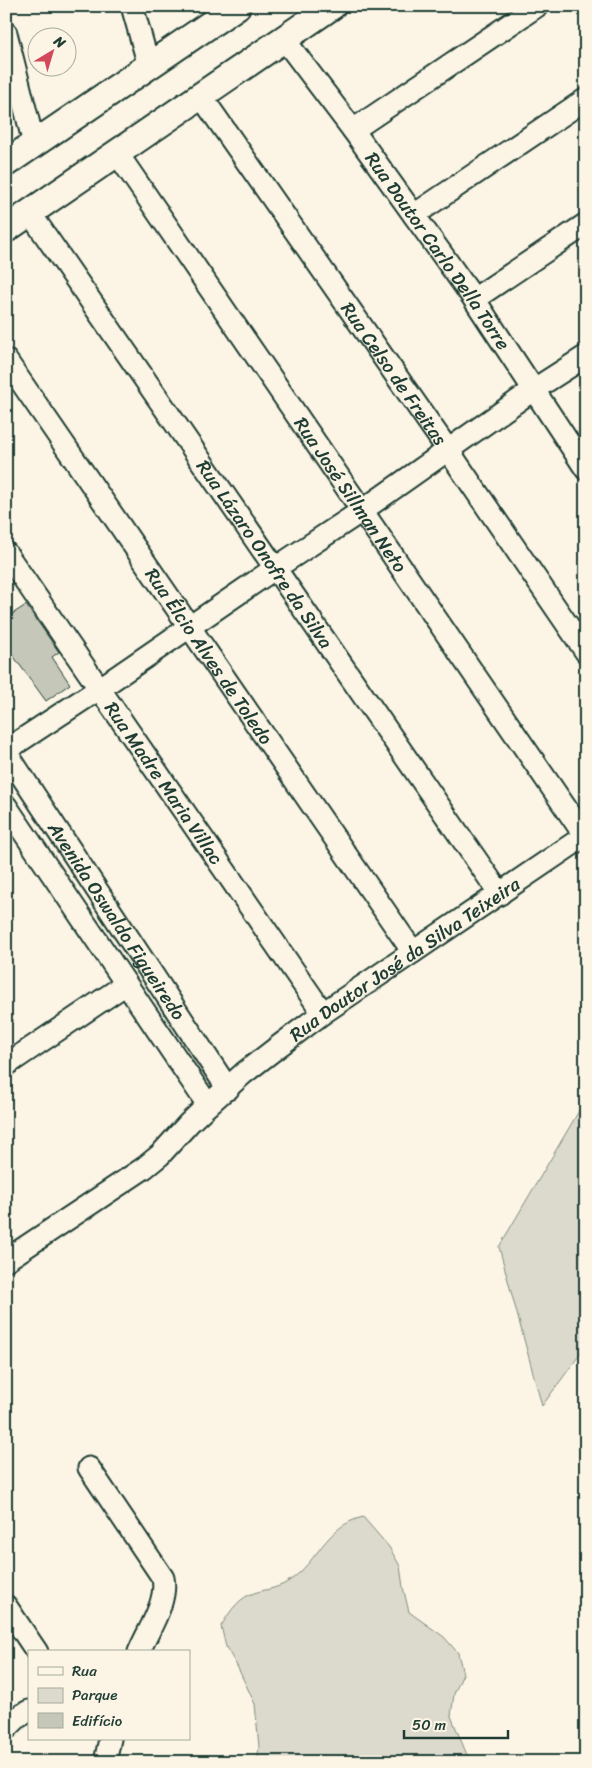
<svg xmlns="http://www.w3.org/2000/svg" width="592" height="1768" viewBox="0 0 592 1768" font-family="Sriracha,sans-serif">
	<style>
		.green { fill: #dcdacc; stroke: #7e8c80 }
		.building { fill: #c5c7b9; stroke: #1f3d34 }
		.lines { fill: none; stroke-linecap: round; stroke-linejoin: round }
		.minor-casing { stroke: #1f3d34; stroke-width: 25 }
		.major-casing { stroke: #1f3d34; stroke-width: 30 }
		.minor { stroke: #fcf5e5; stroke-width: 21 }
		.major { stroke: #fcf5e5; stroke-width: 26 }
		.labels { text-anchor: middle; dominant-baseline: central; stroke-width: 4.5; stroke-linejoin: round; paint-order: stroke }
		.street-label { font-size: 19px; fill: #1f3d34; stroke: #fcf5e5 }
	</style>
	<rect width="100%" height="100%" fill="#fcf5e5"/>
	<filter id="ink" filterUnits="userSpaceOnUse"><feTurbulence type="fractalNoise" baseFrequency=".02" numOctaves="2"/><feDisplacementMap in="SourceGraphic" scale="10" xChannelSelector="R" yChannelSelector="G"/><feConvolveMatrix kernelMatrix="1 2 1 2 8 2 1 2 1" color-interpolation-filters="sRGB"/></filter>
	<g filter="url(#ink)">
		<path class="green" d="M586,1099V1346L542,1406L499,1247Z
			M363,1517L389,1547L400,1566L403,1587L409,1612L444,1637L458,1653L463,1674L454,1694L451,1716L467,1755L486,1762H257L259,1747L255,1704L237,1666L226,1647L221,1626C228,1615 236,1601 249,1595C262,1589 276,1590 289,1581C319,1561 325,1526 363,1517Z"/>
		<path class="building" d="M26,605L59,652L52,657L70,684L46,701L6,646V618Z"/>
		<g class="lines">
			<defs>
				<g id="minor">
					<path d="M132,6L149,66"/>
					<path d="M6,33L34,144"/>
					<path id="s1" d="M284,39L353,130L474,299L586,469"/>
					<path id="s2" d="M201,96L448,450L586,652"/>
					<path d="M353,130L537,6"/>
					<path id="s3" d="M117,153L585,836"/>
					<path id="s4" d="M30,213L500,894"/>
					<path d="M414,215L586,99"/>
					<path d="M474,299L586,224"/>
					<path id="s5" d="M6,360L413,952"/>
					<path id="s6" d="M6,553L323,1013"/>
					<path d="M6,750L99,689L274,569L363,510L533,390L586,356"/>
					<path id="s7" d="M6,752L228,1089"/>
					<path d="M6,806L208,1105"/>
					<path d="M6,1065L126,984"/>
					<path id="s8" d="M6,1260L144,1168L160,1155L189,1123L208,1105L244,1073L279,1046L323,1013L586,835"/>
					<path d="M89,1468L163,1578C168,1602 148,1630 139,1652"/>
					<path d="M6,1606L37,1652"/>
					<path d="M6,1729L18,1717L29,1711"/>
					<path d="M105,1762L110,1739"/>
				</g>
				<path id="major" d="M6,163L237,6
					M6,229L332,6"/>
			</defs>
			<use href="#minor" class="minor-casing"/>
			<use href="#major" class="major-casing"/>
			<use href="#minor" class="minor"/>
			<use href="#major" class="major"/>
		</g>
	</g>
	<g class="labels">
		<g class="street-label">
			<text stroke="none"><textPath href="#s1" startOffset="262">Rua Doutor Carlo Della Torre</textPath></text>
			<text stroke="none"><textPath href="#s2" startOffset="338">Rua Celso de Freitas</textPath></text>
			<text stroke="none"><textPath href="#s3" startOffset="414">Rua José Sillman Neto</textPath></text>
			<text stroke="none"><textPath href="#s4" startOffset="414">Rua Lázaro Onofre da Silva</textPath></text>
			<text stroke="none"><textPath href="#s5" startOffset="359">Rua Élcio Alves de Toledo</textPath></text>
			<text stroke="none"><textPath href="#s6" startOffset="279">Rua Madre Maria Villac</textPath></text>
			<text stroke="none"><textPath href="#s7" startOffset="202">Avenida Oswaldo Figueiredo</textPath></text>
			<text stroke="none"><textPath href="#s8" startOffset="501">Rua Doutor José da Silva Teixeira</textPath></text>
		</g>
	</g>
	<rect width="592" height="1768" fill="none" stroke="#fcf5e5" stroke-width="25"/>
	<rect x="12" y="12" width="567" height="1743" fill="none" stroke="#1f3d34" stroke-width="2" filter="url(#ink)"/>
	<rect x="28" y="1650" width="162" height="90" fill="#fcf5e5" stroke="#a4ab9e"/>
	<rect x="38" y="1667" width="25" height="8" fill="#fcf5e5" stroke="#a4ab9e"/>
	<text x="72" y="1676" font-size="15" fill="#1f3d34">Rua</text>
	<rect x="38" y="1688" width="25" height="15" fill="#dcdacc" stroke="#a4ab9e"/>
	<text x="72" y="1700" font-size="15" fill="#1f3d34">Parque</text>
	<rect x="38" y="1713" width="25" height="15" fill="#c5c7b9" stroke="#a4ab9e"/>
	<text x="72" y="1726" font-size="15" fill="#1f3d34">Edifício</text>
	<g transform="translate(52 52) rotate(38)"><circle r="24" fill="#fcf5e5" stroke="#a4ab9e"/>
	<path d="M0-4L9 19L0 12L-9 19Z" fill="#d1495b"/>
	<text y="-8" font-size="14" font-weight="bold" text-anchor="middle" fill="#1f3d34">N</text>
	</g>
	<path d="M404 1730v8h104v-8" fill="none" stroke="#1f3d34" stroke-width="2.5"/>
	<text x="412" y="1730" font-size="15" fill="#1f3d34" stroke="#fcf5e5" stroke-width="4" paint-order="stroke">50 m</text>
</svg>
